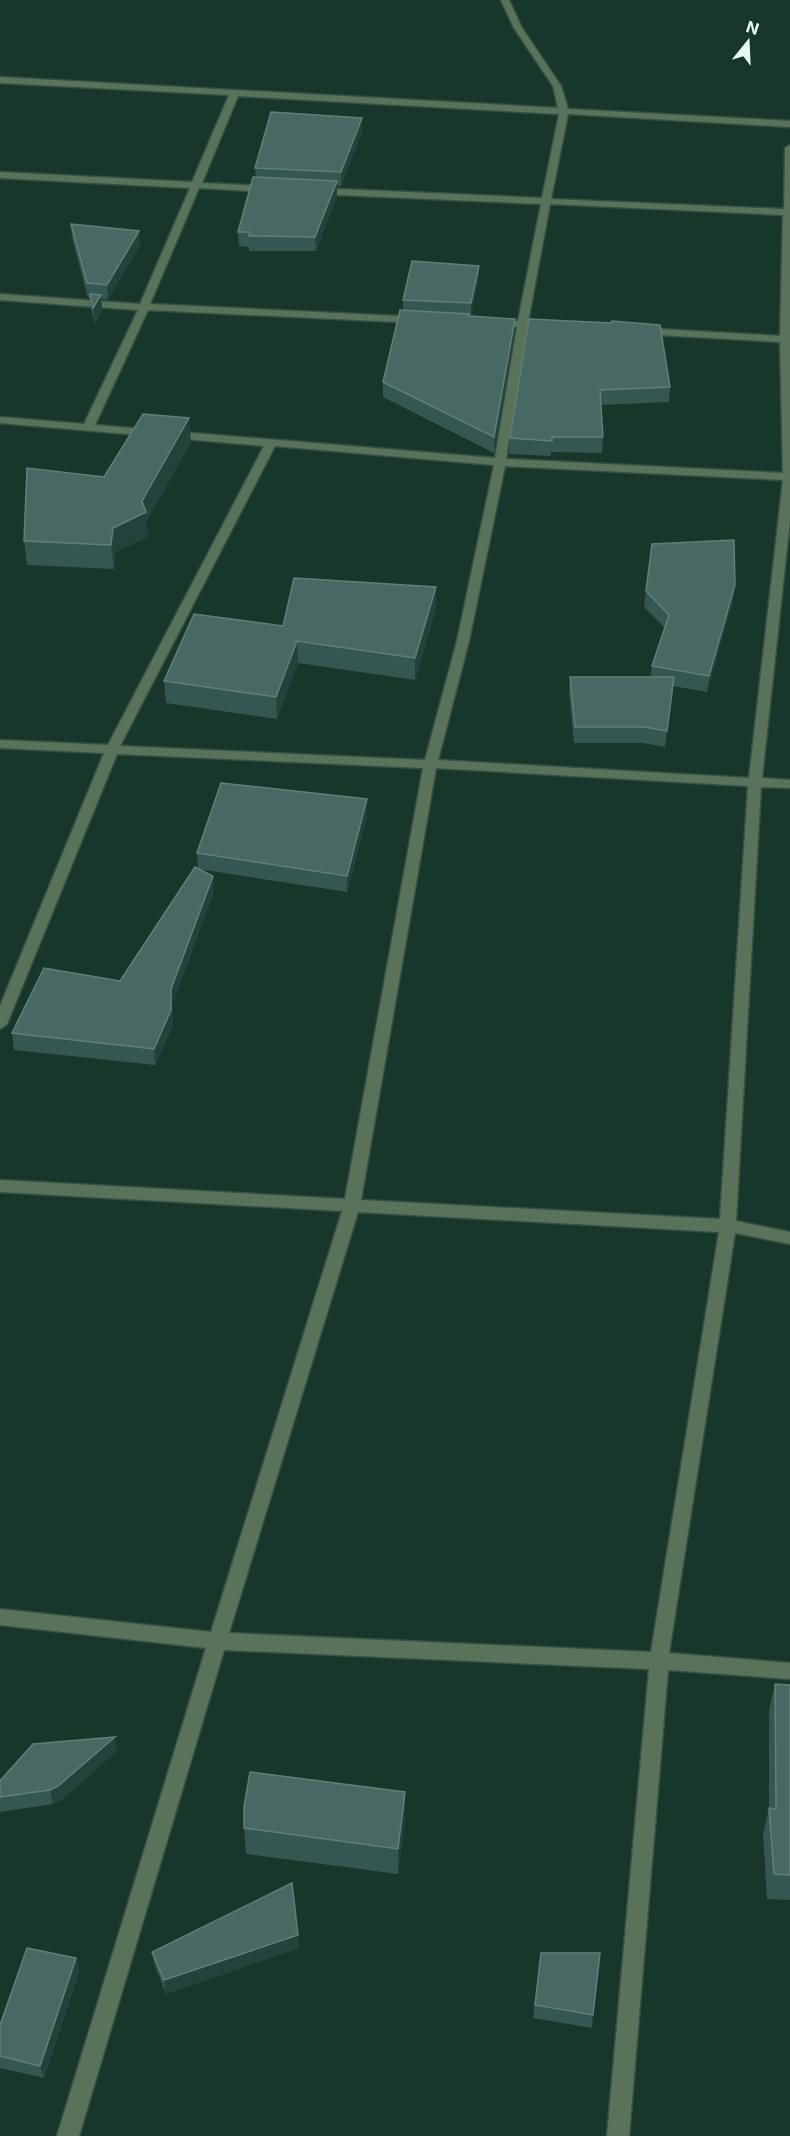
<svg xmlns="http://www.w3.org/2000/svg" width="790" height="2136" viewBox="0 0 790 2136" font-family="Inter,sans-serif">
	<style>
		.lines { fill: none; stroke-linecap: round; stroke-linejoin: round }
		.minor-casing { stroke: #355146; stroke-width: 3 }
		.minor { fill: #59725a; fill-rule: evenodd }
		.wall { fill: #355752 }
		.shaded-wall { fill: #21433b }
		.building { fill: #486963; stroke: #617f79; stroke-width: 1.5 }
	</style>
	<rect width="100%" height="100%" fill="#18362a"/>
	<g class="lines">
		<defs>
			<path id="minor" d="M501,0H509L522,28L561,86L568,109L790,121V127L568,114L551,199L784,209L785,148L790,145V520L762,778L790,780V788L761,787L736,1221L790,1232V1244L735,1233L669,1653L790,1663V1679L668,1670L629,2136H607L649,1669L224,1650L79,2136H57L206,1648L0,1625V1609L211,1632L342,1211L0,1192V1180L345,1199L423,768L117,754L7,1024L0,1029V1006L104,753L0,748V740L108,745L264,446L0,423V417L84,424L138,310L0,300V294L140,304L190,188L0,178V172L192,182L229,95L0,83V77L558,108L553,86L514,28ZM238,96L559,114L542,198L316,188L311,191L316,194L541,204L518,321L494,320L489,323L494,326L517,327L495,458L95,425L148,310L419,323L424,320L419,317L150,304L199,188L269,192L274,189L269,186L202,183ZM550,204L783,215L780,336L641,328L636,331L641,334L780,342L783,473L506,459L527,328L548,329L553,326L548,323L528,322ZM275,446L494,465L457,641L425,760L120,746ZM505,466L783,480L749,778L438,760L469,641ZM436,768L748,786L720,1219L361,1200ZM358,1212L719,1232L651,1652L229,1633Z"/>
		</defs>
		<use href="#minor" class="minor-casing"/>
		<use href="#minor" class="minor"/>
	</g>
	<path class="wall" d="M362,118V132L341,186H337V196L316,251H249V247L239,246L238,232L256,178L255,168Z
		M71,224L140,245L108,299H101L102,310L95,323L91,309L90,298H88L72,238Z
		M479,266L478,281L471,316L514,334L494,453L383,397V382L403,310V300Z
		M529,319L670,387L669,402L601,405L603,437L602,453L551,452V456L509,454L510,438Z
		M191,442L146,522L148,537L115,552L114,569L27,565L24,541L104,477Z
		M436,587V609L415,680L298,663L277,719L166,703L164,681L283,626Z
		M646,591L733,601L707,692L673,686L665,747L643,743H574L569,693L570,677H651L652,666L665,628L644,607Z
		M367,799V816L347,892L198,869L197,853Z
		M214,892L172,1005L173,1026L155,1065L14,1050L12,1033L120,981Z
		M775,1684L790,1685V1900L767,1899L763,1834L769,1808V1710Z
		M117,1751L61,1800L53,1804L0,1812V1781Z
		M405,1792V1817L398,1874L246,1854L244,1828Z
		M299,1948L166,1994L155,1966L152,1952Z
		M541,1953L593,2015L592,2028L533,2018Z
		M76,1958L79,1972L44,2078L0,2068V2025Z"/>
	<path class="shaded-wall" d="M362,118V132L341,186V172Z
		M337,181V196L316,251L315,237Z
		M139,231L140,245L108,299L107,285Z
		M479,266L478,281L471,318V303Z
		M101,295L102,310L95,323L93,308Z
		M515,319L514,334L494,453V437Z
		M189,418L191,442L146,522L148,537L115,552L114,569L111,545L113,528L142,501Z
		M735,585L733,601L707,692L709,676Z
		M436,587V609L415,680V658Z
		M297,641L298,663L277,719L276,697Z
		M367,799V816L347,892V876Z
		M213,876L214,892L172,1005L173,1026L155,1065L154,1049L171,989Z
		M115,1737L117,1751L61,1800L53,1804L50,1790Z
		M405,1792V1817L398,1874V1849Z
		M298,1935L299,1948L166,1994L164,1980Z
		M76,1958L79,1972L44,2078L40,2066Z"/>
	<path class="building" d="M271,112L362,118L341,172L255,168Z
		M253,177L337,181L315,237L249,236L250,232H238Z
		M71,224L139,231L107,285L87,283Z
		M412,261L479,266L471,303L403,300Z
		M90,294L101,295L93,308Z
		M400,310L469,314V316L515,319L494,437L383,382Z
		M529,319L612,323V321L660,325L670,387L600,390L603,437H552V441L510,438Z
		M143,414L189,418L142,501L146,512L113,528L111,545L24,541L27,468L104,477Z
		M734,540L735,585L709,676L652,666L669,615L646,591L652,544Z
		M294,578L436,587L415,658L297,641L276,697L164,681L194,614L283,626Z
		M570,677H674L667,731L644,727H575Z
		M221,783L367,799L347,876L197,853Z
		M195,867L213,876L171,989V1010L154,1049L12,1033L44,968L120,981Z
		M775,1684L790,1685V1875L774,1874L769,1808L776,1809Z
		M115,1737L58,1786L50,1790L0,1797V1781L33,1744Z
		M250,1772L405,1792L398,1849L244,1828V1807Z
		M292,1883L298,1935L164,1980L152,1952Z
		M27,1948L76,1958L40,2066L0,2056V2025Z
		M541,1953H600L593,2015L535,2005Z"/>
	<g transform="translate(748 42) rotate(18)" stroke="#18362a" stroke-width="4.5" paint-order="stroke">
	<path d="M0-4.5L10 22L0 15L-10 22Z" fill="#e8f9f1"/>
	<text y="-9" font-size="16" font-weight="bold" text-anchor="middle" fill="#e8f9f1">N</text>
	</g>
</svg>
